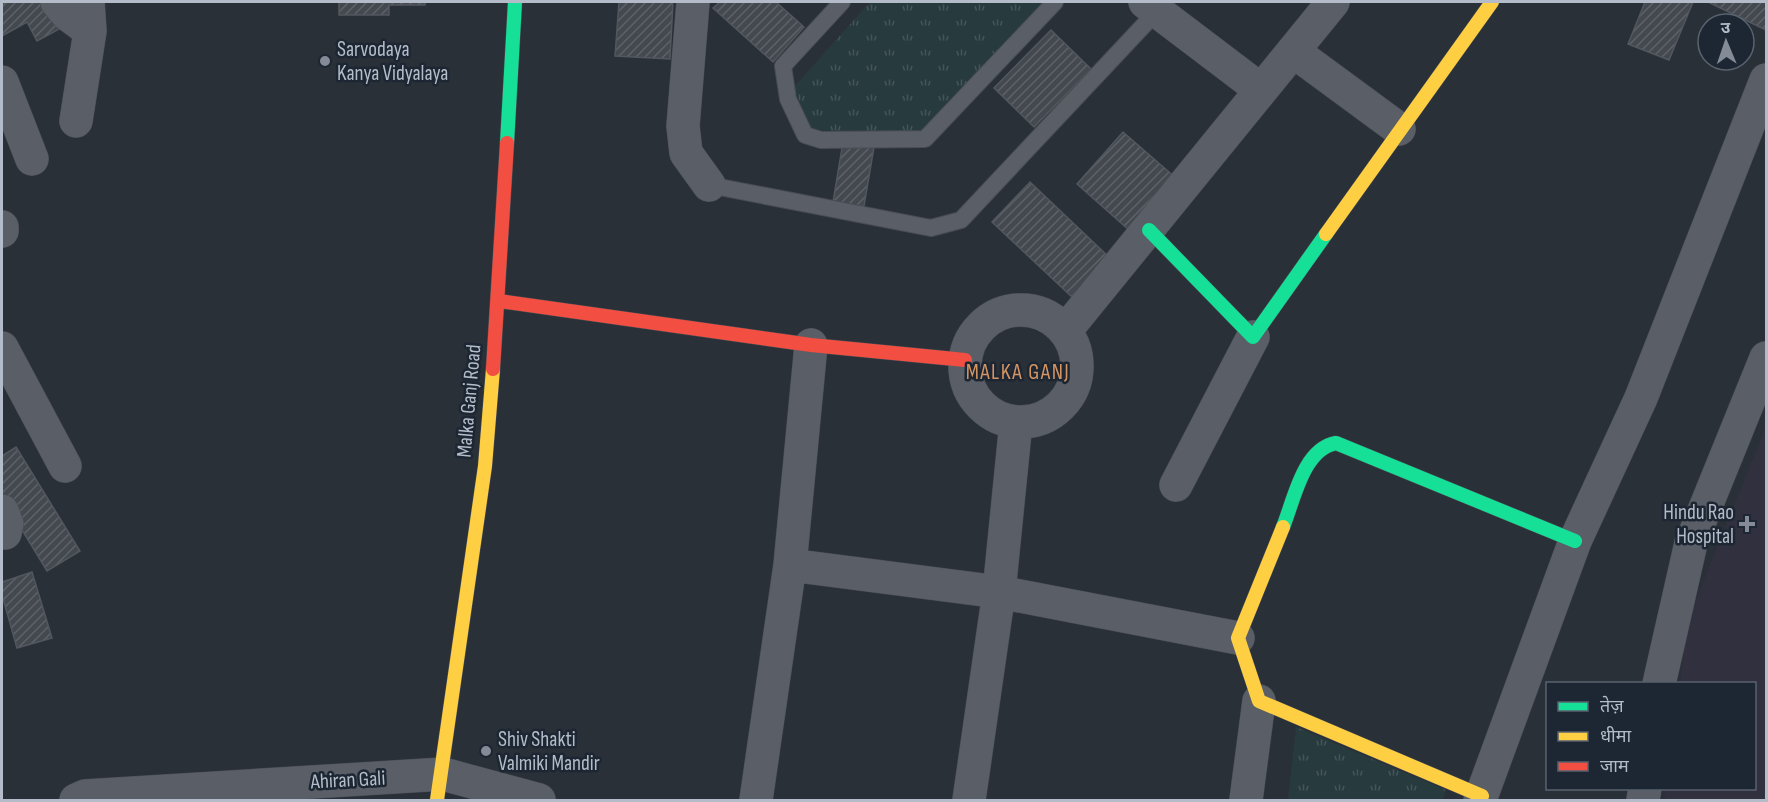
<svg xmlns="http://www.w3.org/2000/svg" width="1768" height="802" viewBox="0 0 1768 802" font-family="'Sofia Sans Condensed','Noto Sans Devanagari',sans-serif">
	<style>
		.medical { fill: #31303e }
		.grass { fill: url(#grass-tufts) }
		.building { fill: url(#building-hatch); stroke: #52575f; stroke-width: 1.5 }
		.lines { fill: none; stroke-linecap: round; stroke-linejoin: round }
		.lane-casing { stroke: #484c53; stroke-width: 18 }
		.street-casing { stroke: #484c53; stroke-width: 34 }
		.fast-casing { stroke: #484c53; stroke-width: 15 }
		.slow-casing { stroke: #484c53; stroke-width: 15 }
		.jam-casing { stroke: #484c53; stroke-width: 15 }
		.lane { stroke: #5a5e66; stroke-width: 16 }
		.street { stroke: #5a5e66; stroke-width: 33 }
		.fast { stroke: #16e098; stroke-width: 14 }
		.slow { stroke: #ffcf43; stroke-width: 14 }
		.jam { stroke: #f24e42; stroke-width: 14 }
		.poi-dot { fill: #848b96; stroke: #1d2633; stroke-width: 2 }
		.labels { text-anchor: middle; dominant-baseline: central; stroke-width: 5; stroke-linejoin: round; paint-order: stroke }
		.poi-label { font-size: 21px; fill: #b4bcc9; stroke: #1d2633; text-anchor: start }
		.street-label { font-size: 21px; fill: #b4bcc9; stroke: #1d2633 }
		.neighbourhood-label { font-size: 22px; letter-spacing: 1.5px; fill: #d59563; stroke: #1d2633 }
	</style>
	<defs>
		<pattern id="grass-tufts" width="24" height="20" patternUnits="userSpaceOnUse" patternTransform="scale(1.5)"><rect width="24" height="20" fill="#273a3e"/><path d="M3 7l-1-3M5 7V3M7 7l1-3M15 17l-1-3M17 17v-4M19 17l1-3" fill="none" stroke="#445559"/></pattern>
		<pattern id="building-hatch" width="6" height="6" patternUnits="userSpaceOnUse" patternTransform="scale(1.5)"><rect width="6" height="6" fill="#444950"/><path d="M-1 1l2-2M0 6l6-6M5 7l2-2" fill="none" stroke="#5d6168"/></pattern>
	</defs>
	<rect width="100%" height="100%" fill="#2a3038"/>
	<path class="medical" d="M1766,426V800H1664L1665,789L1754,788V684L1680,683L1687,622Z"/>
	<path class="grass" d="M870,2H1047L933,131L811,133L794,87Z
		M1296,727L1446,790L1442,800H1288Z"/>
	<path class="building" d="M2,2H49L63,27L37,41L27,22L2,36Z
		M339,2H425V5H389V15H339Z
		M619,2H673L670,59L615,56Z
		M720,2H776L804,27L773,62L713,8Z
		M1645,2H1693L1669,60L1628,44Z
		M1708,2H1766V30Z
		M1051,30L1091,69L1034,127L994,88Z
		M1123,132L1176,178L1130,231L1077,184Z
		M843,142L874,147L864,206L833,202Z
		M1030,182L1111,259L1073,298L992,222Z
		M16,447L80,551L47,571L2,497V456Z
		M32,572L52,638L17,648L2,595V582Z"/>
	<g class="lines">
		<defs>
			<path id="lane" d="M842,2L783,66L788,99L805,135L821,140L925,139L1055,2
				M709,185L931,228L961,220L1160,8"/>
			<path id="street" d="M57,2L67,14L90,31L88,2
				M693,2L683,126L686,153L709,185
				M1145,2L1261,90
				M1293,51L1399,129
				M2,82L32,159
				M76,121L90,31
				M2,227V231
				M965 366a56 56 0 1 1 112 0a56 56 0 1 1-112 0Z
				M1066,330L1333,2
				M2,348L65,466
				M1176,485L1253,337
				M2,511L7,524L5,533
				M790,565L999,592L1238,638
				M1659,684L1691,543L1766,358
				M76,800L85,796L443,774L539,800
				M756,800L790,565L811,345
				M969,800L999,592L1016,422
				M1246,800L1259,701
				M1480,800L1575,541L1641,398L1766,80
				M1643,800L1645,788"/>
			<path id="fast" d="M507,143L515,2
				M1149,230L1253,337L1326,234
				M1283,527C1294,500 1303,449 1336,443L1575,541"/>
			<path id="slow" d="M1326,234L1492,2
				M1283,527L1238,638L1259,701L1482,796
				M437,800L485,466L493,369"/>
			<path id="jam" d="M499,301L811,345L965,360
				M493,369L507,143"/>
		</defs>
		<use href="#lane" class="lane-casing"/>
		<use href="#street" class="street-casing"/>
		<use href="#fast" class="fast-casing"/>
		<use href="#slow" class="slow-casing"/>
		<use href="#jam" class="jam-casing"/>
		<use href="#lane" class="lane"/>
		<use href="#street" class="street"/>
		<use href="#fast" class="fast"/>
		<use href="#slow" class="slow"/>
		<use href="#jam" class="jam"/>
	</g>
	<g class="poi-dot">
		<circle cx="325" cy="61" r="6"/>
		<path d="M1744 515h6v6h6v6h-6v6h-6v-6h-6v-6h6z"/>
		<circle cx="486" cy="751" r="6"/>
	</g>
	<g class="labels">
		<g class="poi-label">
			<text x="337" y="49">Sarvodaya<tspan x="337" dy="24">Kanya Vidyalaya</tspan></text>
			<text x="1734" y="512" text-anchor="end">Hindu Rao<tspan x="1734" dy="24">Hospital</tspan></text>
			<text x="498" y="739">Shiv Shakti<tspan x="498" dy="24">Valmiki Mandir</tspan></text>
		</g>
		<g class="street-label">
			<text transform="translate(469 401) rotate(-85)">Malka Ganj Road</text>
			<text transform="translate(348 780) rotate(-3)">Ahiran Gali</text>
		</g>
		<g class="neighbourhood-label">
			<text x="1018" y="372">MALKA GANJ</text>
		</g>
	</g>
	<rect width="1768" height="802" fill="none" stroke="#b4bcc9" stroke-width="6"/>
	<rect x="1546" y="682" width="210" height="108" fill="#1d2633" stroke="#59626f" stroke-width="1.5"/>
	<rect x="1558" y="702" width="30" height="9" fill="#16e098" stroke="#59626f" stroke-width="1.5"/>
	<text x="1600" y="712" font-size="18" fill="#b4bcc9">तेज़</text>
	<rect x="1558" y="732" width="30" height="9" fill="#ffcf43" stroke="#59626f" stroke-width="1.5"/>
	<text x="1600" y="742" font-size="18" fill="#b4bcc9">धीमा</text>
	<rect x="1558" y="762" width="30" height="9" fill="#f24e42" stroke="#59626f" stroke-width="1.5"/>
	<text x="1600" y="772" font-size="18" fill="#b4bcc9">जाम</text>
	<g transform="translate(1726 42) rotate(358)"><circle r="28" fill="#1d2633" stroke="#59626f" stroke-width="1.5"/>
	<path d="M0-4.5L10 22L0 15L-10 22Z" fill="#848b96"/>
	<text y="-9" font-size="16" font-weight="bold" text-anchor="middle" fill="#b4bcc9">उ</text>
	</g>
</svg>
